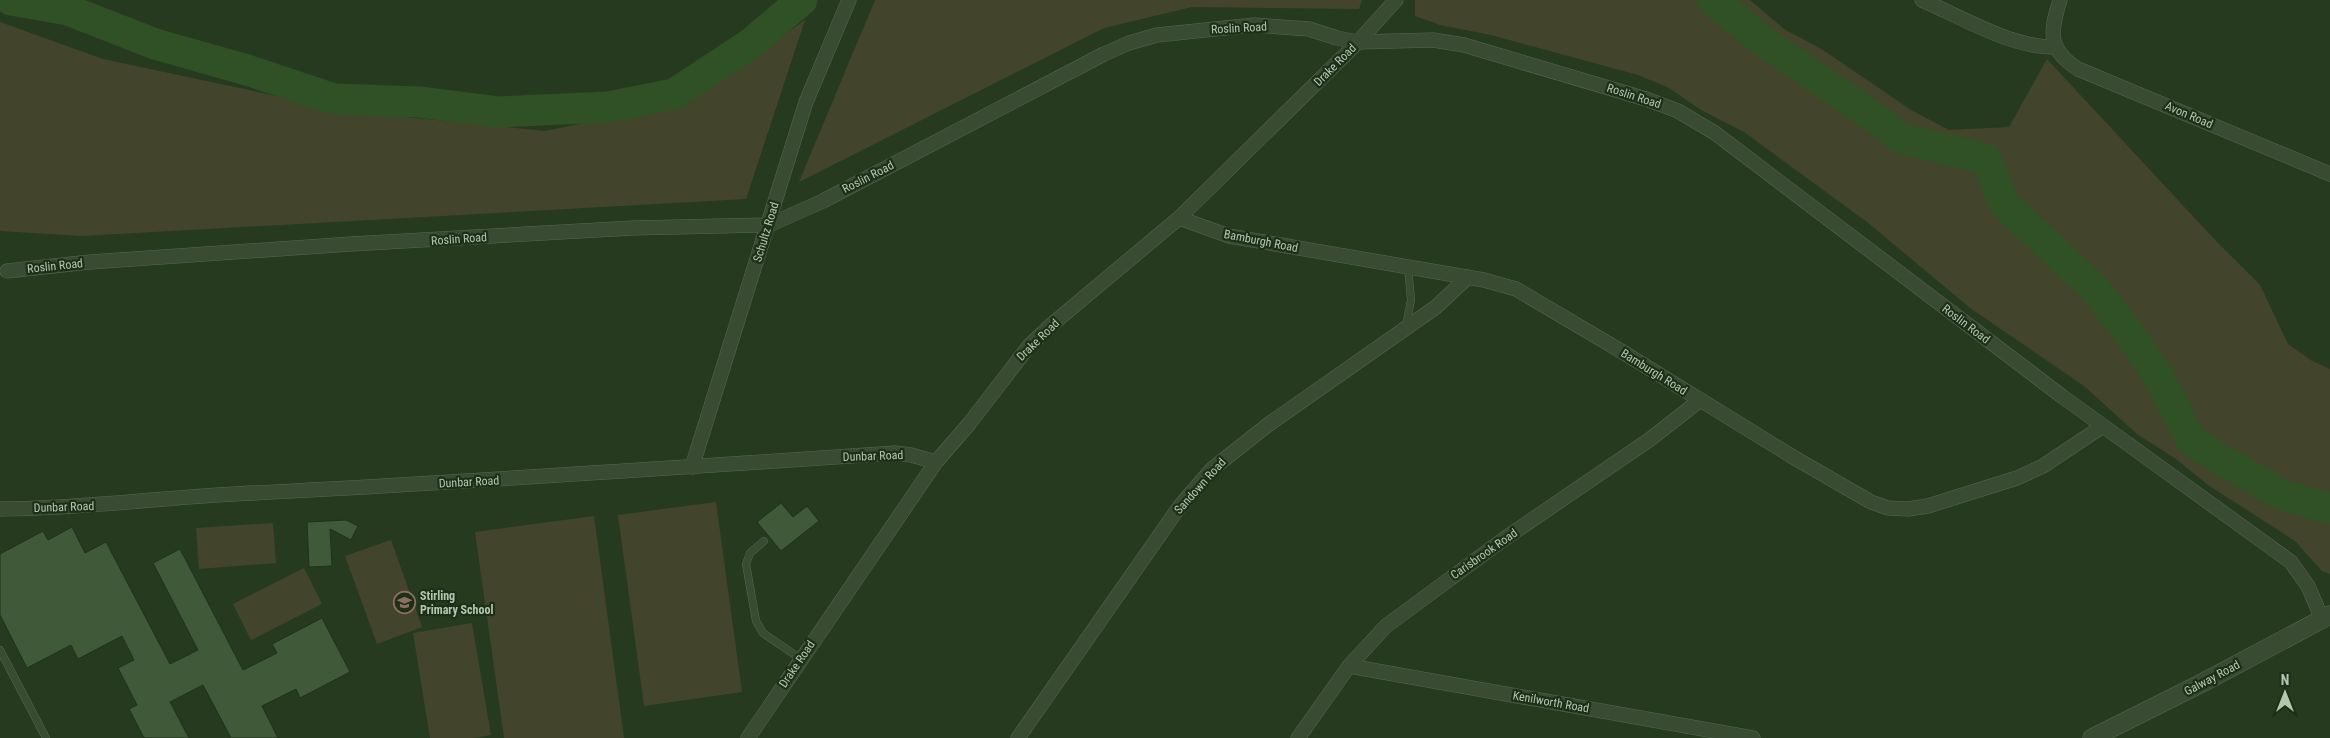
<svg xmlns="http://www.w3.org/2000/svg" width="2330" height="738" viewBox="0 0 2330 738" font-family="'Roboto Condensed',sans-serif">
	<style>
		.green { fill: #42452b }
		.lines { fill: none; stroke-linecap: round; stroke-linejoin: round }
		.river { stroke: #305125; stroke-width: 31 }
		.building { fill: #405938; stroke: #20311b }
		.service-casing { stroke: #566851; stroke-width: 8 }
		.minor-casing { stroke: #566851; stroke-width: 15 }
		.tertiary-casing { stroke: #566851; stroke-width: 19 }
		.service { stroke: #394b33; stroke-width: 7 }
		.minor { stroke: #394b33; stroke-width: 14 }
		.tertiary { stroke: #394b33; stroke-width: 18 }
		.labels { text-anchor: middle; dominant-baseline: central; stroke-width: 4.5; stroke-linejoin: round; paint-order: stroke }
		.street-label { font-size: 12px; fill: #b3c7ae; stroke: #1e2f19 }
		.poi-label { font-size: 12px; font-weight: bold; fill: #b3c7ae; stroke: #1e2f19; text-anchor: start }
	</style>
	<rect width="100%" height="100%" fill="#263a20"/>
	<path class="green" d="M875,0H1362L1359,9L1192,7L1104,28L799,182Z
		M1415,0H1750L1784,29L1823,50L1911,110L1949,130L2009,127L2047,59L2216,241L2260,285L2288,344L2312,361L2330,369V574L2322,571L2295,541L2208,485L2176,459L2137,434L2084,386L1970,308L1867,222L1744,132L1701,110L1669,88L1638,75L1491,35L1440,25L1415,16Z
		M805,20L746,199L82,236L0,231V22L103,59L347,111L545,131L690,102Z
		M716,502L742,692L644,706L618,515Z
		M594,516L624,738H504L475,532Z
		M273,523L276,563L199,569L196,528Z
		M391,540L422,627L377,644L345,556Z
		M304,568L322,604L251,640L233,604Z
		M472,623L491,735L474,738H430L413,633Z"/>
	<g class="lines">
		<path class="river" d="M11,0L68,10L155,44L247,70L334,99L419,102L498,112L608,107L674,94L750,44L802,0
			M1712,0L1767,44L1878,120L1900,138L1986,159L2004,204L2094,288L2128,332L2157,374L2191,440L2223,461L2283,495L2330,509"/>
	</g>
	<path class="building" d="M781,503L793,517L807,506L819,521L781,551L757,522Z
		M346,520L358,526L351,540L330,529L332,566L309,567L307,522Z
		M72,527L85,553L106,542L170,664L198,650L153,563L180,549L243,670L277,653L272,644L322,618L350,672L300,698L296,689L262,706L278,738H231L203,685L170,702L189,738H144L129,709L137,705L118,668L134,660L122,636L78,659L71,645L27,668L0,615V554L43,531L48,540Z"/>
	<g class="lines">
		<defs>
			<path id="service" d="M1406,326L1411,300L1408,267
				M764,541L750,553L746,564L756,621L763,633L801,659
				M0,650L46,738"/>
			<path id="minor" d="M1922,0C1961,17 2014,49 2056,47
				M2060,0C2050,32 2047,49 2078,69L2330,174
				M1179,218L1229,236L1484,280L1516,289L1621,351L1793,457L1871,502L1888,508L1908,509L1928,506L2017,478L2043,466L2103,426
				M7,271L90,262L351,244L633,228L769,225L823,201L1104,54L1129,43L1157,35L1254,25L1309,29L1337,38L1358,42L1433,40L1464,45L1646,99L1678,111L1715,133L2063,397L2291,562L2308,586L2322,619
				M692,467L806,102L849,0
				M0,509C78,509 156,498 234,494C454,483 674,468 895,453L911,455L936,462
				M1349,666L1753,738
				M748,738L936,462L969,424L1029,346L1050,326L1179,218L1358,42L1396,0
				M1018,738L1180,506L1212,469L1269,424L1436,307L1468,277
				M1298,738L1349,666L1386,626L1504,539L1649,440L1699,401"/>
			<path id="tertiary" d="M2092,738L2202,683L2330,615"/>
		</defs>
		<use href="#service" class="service-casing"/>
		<use href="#minor" class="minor-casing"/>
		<use href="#tertiary" class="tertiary-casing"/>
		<use href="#service" class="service"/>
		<use href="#minor" class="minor"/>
		<use href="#tertiary" class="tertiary"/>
	</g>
	<defs>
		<symbol id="school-ring" viewBox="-11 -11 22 22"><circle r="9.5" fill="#1e2f19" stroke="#8d6e63" stroke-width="1.5"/><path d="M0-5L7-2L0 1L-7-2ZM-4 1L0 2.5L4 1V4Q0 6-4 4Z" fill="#8d6e63"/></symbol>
	</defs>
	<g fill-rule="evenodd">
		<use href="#school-ring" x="392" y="590" width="25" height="25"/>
	</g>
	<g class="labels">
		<g class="street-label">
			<text transform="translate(1239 28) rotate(-3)">Roslin Road</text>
			<text transform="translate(1335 65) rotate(-45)">Drake Road</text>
			<text transform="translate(1634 96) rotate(18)">Roslin Road</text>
			<text transform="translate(2189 115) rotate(23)">Avon Road</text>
			<text transform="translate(868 177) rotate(-27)">Roslin Road</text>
			<text transform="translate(766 232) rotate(-73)">Schultz Road</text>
			<text transform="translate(459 239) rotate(-4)">Roslin Road</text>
			<text transform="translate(1261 241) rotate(11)">Bamburgh Road</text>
			<text transform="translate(55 266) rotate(-6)">Roslin Road</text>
			<text transform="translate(1966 324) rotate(37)">Roslin Road</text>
			<text transform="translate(1038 340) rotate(-44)">Drake Road</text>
			<text transform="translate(1654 372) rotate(32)">Bamburgh Road</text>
			<text transform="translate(873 456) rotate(-2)">Dunbar Road</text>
			<text transform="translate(469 482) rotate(-3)">Dunbar Road</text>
			<text transform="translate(1200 486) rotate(-48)">Sandown Road</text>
			<text transform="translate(64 507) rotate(-2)">Dunbar Road</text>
			<text transform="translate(1484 554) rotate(-35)">Carisbrook Road</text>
			<text transform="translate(797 664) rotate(-56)">Drake Road</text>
			<text transform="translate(2212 678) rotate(-28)">Galway Road</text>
			<text transform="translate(1551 702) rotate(10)">Kenilworth Road</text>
		</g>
		<g class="poi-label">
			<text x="420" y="596">Stirling<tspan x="420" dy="14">Primary School</tspan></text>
		</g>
	</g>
	<g transform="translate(2285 693)" stroke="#1e2f19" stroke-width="4" paint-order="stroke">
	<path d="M0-4L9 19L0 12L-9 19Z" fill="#b3c7ae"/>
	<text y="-8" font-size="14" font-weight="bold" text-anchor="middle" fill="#b3c7ae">N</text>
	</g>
</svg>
